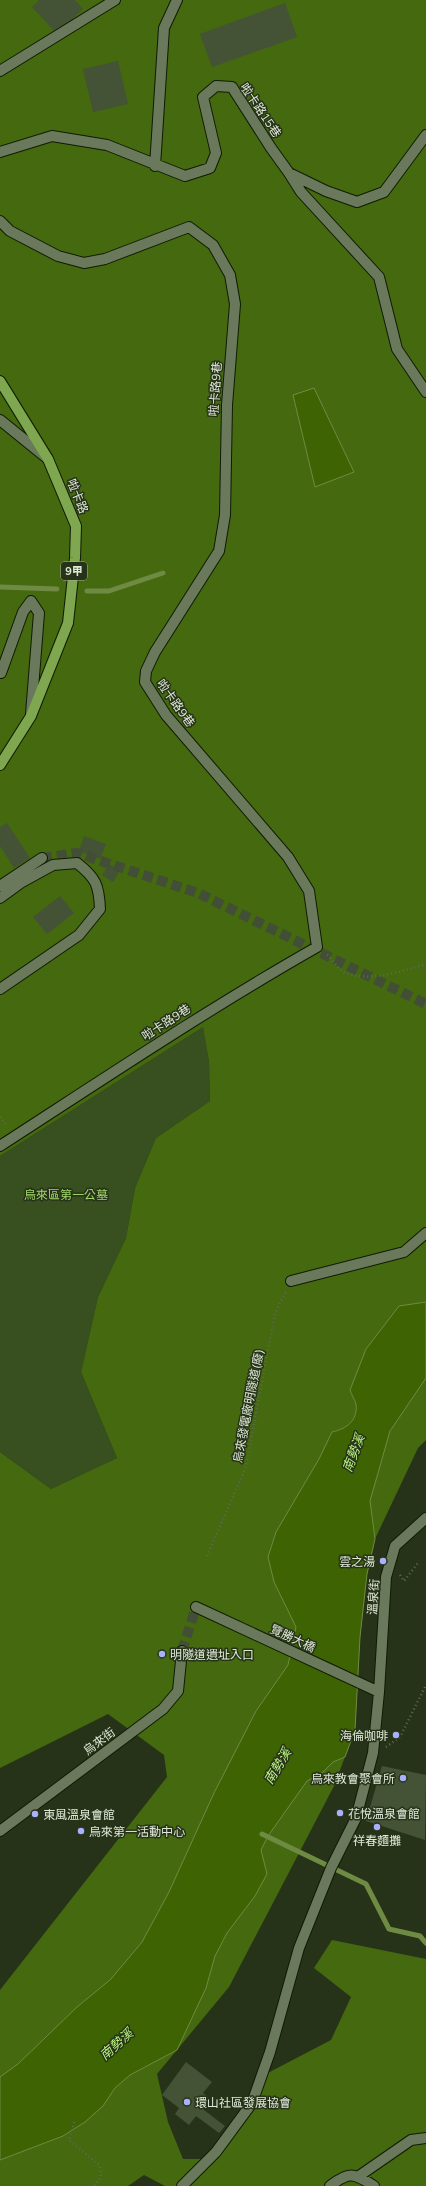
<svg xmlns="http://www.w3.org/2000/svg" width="426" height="2186" viewBox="0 0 426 2186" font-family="Mulish,'Noto Sans TC',sans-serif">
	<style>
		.green { fill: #38501f }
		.forest { fill: #44690f }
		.water { fill: #3e6303; stroke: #6f8b43 }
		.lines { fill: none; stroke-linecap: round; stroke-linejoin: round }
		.stream { stroke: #6f8b43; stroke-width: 5 }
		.building { fill: #445236 }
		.minor-tunnel { stroke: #424e36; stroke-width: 10; stroke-dasharray: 10 5; stroke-linecap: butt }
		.minor-casing { stroke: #0f1b03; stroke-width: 12 }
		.major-casing { stroke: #0f1b03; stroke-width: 12 }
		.path { stroke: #5e6a53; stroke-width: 2.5; stroke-dasharray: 1 3; stroke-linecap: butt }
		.minor { stroke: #6a795c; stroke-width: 10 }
		.major { stroke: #7ea74f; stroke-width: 10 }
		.poi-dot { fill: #aab0fb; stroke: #263319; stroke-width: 1.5 }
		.labels { text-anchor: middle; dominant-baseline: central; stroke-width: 3; stroke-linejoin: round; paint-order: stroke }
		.shield { fill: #263319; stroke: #a8b29f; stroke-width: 1 }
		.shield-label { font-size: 11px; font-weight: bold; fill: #e0e9d8 }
		.street-label { font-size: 12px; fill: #e0e9d8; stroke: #263319 }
		.park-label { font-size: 12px; fill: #a4d96b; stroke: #263319 }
		.poi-label { font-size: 12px; fill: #e0e9d8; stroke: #263319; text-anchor: start }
		.water-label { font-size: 13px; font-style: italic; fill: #bdf485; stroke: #263319 }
	</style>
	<rect width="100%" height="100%" fill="#263319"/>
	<path class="green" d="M203,1027L209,1062L210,1101L156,1138L135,1188L126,1238L98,1297L81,1372L117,1458L51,1489L0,1452V1156Z"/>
	<path class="forest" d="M0,0H426V1440L418,1448L375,1539L367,1574L360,1637L355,1730L334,1786L229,1987L157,2074L168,2122L183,2159H217L262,2076L331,2040L351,1997L314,1968L332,1940L426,1959V2186H165L144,2175L128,2186H0V1990L167,1777L164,1755L108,1714L0,1768V1452L51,1489L117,1458L81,1372L98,1297L126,1238L135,1188L156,1138L210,1101L209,1062L203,1027L0,1156Z"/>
	<path class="water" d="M314,388L354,472L315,487L293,395Z
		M426,1302V1378L390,1431L370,1501L375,1539L367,1574L360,1637L355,1730L345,1757L333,1762L323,1772L307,1781L268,1836L261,1850L267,1874L255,1896L227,1933L215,1956L206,1988L177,2050L130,2075L115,2088L103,2106L85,2122L63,2136L0,2160V2077L18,2064L77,2007L111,1979L142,1942L169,1892L214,1793L256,1711L288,1665L296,1627L274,1582L268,1557L276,1532L319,1459L332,1432C346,1429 358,1421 356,1404C355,1400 351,1394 350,1390L366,1349L399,1306Z"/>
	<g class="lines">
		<path class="stream" d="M0,587L57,589
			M87,591H109L163,573
			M262,1834L366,1884L389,1929L420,1936L426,1943"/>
	</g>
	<path class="building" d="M39,0H75L83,9L57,34L32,7Z
		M285,3L297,37L212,67L200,34Z
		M118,61L128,104L93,112L83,69Z
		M7,823L30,858L14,868L0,846V827Z
		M84,836L106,844L100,859L79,851Z
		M109,864L120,870L113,882L102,875Z
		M60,896L74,913L47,934L33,917Z
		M382,1766L426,1775L425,1840L366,1821Z
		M186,2062L212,2082L203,2093L208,2097L200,2107L225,2126L219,2133L196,2116L189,2125L175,2114L179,2108L162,2095Z"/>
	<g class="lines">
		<path class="minor-tunnel" d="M42,858L77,853L198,893L426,1004
			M182,1651L196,1607"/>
		<defs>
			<path id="minor" d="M0,71L115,0
				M0,152L52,136L107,145L185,176L210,168L216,153L203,97L216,86L232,87L271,148L289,173L326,191L357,202L384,192L426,135
				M155,166L164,28L177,0
				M289,173L301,192L379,277L397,349L426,392
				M0,221L10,231L58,256L84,263L105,259L189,227L213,245L230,275L235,304L227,405L225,515L219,551L155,652L146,671L145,682L166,715L288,857L309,891L317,947C208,1009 105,1078 0,1146
				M0,420L47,458
				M1,673L23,612L31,601L39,613L31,714
				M0,886L42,858
				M0,898L22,882L53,865L77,863C96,878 99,885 100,909L79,935L0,989
				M291,1281L404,1252L426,1233
				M196,1607L379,1692
				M0,1831L163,1709L178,1691L182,1651
				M359,2176L411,2140L426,2138
				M182,2186L216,2152L252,2103L270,2052L299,1948L331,1868L356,1818L373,1753L379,1692L386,1577L395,1546L426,1518
				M330,2186C349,2171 354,2173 374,2186"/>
			<path id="major" d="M0,381L48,459L76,526L75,558L68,623L31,716L0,765"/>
		</defs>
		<use href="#minor" class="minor-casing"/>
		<use href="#major" class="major-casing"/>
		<path class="path" d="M327,955C333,960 338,969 344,972C368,983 403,971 426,964
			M0,1117L7,1126
			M207,1556L246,1467L275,1313L286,1292
			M400,1575L404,1581L418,1563
			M386,1747L400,1737L426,1685
			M74,2122L69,2140L100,2166L101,2177L94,2186"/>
		<use href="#minor" class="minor"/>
		<use href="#major" class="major"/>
	</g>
	<g class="poi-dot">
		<circle cx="383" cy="1561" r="4"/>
		<circle cx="162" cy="1654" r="4"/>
		<circle cx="396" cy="1735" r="4"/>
		<circle cx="403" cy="1778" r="4"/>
		<circle cx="340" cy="1813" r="4"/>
		<circle cx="35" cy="1814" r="4"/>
		<circle cx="377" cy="1827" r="4"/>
		<circle cx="81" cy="1831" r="4"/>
		<circle cx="187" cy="2102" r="4"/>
	</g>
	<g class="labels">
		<rect class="shield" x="61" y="562" width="26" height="18" rx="3"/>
		<g class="shield-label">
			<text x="74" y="571">9甲</text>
		</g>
		<g class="street-label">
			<text transform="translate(261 110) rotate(56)">啦卡路15巷</text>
			<text transform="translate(215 389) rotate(-86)">啦卡路9巷</text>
			<text transform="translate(78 496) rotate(68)">啦卡路</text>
			<text transform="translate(176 703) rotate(54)">啦卡路9巷</text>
			<text transform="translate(166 1022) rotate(-33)">啦卡路9巷</text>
			<text transform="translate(248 1406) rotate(-79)">烏來發電廠明隧道(廢)</text>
			<text transform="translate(373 1597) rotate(-86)">溫泉街</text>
			<text transform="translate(293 1638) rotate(25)">覽勝大橋</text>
			<text transform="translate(99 1741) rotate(-37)">烏來街</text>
		</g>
		<g class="park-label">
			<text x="66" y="1194">烏來區第一公墓</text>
		</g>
		<g class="poi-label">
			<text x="375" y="1561" text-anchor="end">雲之湯</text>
			<text x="170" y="1654">明隧道遺址入口</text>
			<text x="388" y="1735" text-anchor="end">海倫咖啡</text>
			<text x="395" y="1778" text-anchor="end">烏來教會聚會所</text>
			<text x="348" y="1813">花悅溫泉會館</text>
			<text x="43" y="1814">東風溫泉會館</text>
			<text x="89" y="1831">烏來第一活動中心</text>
			<text x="377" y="1840" text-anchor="middle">祥春麵攤</text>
			<text x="195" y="2102">環山社區發展協會</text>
		</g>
		<g class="water-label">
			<text transform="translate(353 1453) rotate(-69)">南勢溪</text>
			<text transform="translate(277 1766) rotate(-59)">南勢溪</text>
			<text transform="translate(116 2044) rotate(-42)">南勢溪</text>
		</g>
	</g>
</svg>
